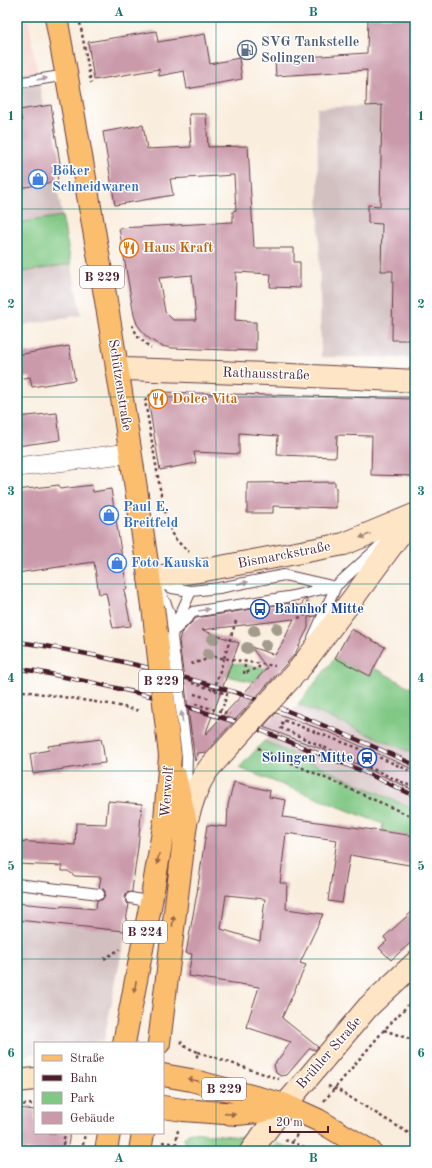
<svg xmlns="http://www.w3.org/2000/svg" width="432" height="1168" viewBox="0 0 432 1168" font-family="'Old Standard TT',serif">
	<style>
		.built { fill: #f7d1c7 }
		.industrial { fill: #d2bfc0 }
		.green { fill: #80c884; stroke: #657458 }
		.building { fill: #cb9aaa; fill-rule: evenodd }
		.lines { fill: none; stroke-linecap: round; stroke-linejoin: round }
		.lane-casing { stroke: #643e46; stroke-width: 12 }
		.street-casing { stroke: #643e46; stroke-width: 20 }
		.secondary-casing { stroke: #643e46; stroke-width: 24 }
		.primary-casing { stroke: #643e46; stroke-width: 24 }
		.path { stroke: #643e46; stroke-width: 2.5; stroke-dasharray: 3 3; stroke-linecap: butt }
		.lane { stroke: #fff; stroke-width: 10 }
		.street { stroke: #fff; stroke-width: 19 }
		.secondary { stroke: #fde5c5; stroke-width: 22 }
		.primary { stroke: #fbbd6e; stroke-width: 22 }
		.rail-casing { stroke: #4a1f2b; stroke-width: 4.5 }
		.rail { stroke: #fff; stroke-width: 3; stroke-dasharray: 9; stroke-linecap: butt }
		.lane-bridge-casing { stroke: #643e46; stroke-width: 12; stroke-linecap: butt }
		.secondary-bridge-casing { stroke: #643e46; stroke-width: 24; stroke-linecap: butt }
		.primary-bridge-casing { stroke: #643e46; stroke-width: 24; stroke-linecap: butt }
		.path-bridge { stroke: #643e46; stroke-width: 2.5; stroke-dasharray: 3 3; stroke-linecap: butt }
		.lane-bridge { stroke: #fff; stroke-width: 10 }
		.secondary-bridge { stroke: #fde5c5; stroke-width: 22 }
		.primary-bridge { stroke: #fbbd6e; stroke-width: 22 }
		.tree { fill: #a39c8c }
		.oneway { fill: #ae9aa0 }
		.oneway2 { fill: #a48278 }
		.oneway3 { fill: #9a6649 }
		.grid { fill: none; stroke: #0f766e; stroke-width: 1; stroke-opacity: 0.55 }
		.labels { text-anchor: middle; dominant-baseline: central; stroke-width: 3; stroke-linejoin: round; paint-order: stroke }
		.shield { fill: #fff; stroke: #80626b; stroke-width: 1 }
		.shield-label { font-size: 13px; font-weight: bold; fill: #4a1f2b }
		.service-label { font-size: 14px; font-weight: bold; fill: #4e5e75; stroke: #fff; text-anchor: start }
		.shop-label { font-size: 14px; font-weight: bold; fill: #366cbe; stroke: #fff; text-anchor: start }
		.food-label { font-size: 14px; font-weight: bold; fill: #c56008; stroke: #fff; text-anchor: start }
		.street-label { font-size: 14px; fill: #4a1f2b; stroke: #fff }
		.transit-label { font-size: 14px; font-weight: bold; fill: #164399; stroke: #fff; text-anchor: start }
		.neatline { fill: none; stroke: #0f766e; stroke-width: 1.5 }
		.grid-label { font-size: 13px; text-anchor: middle; font-weight: bold; fill: #0f766e }
	</style>
	<rect width="100%" height="100%" fill="#fff"/>
	<filter id="ink" filterUnits="userSpaceOnUse"><feTurbulence type="fractalNoise" baseFrequency=".025" numOctaves="2"/><feDisplacementMap in="SourceGraphic" scale="8" xChannelSelector="R" yChannelSelector="G"/><feConvolveMatrix kernelMatrix="1 2 1 2 8 2 1 2 1" color-interpolation-filters="sRGB"/></filter>
	<filter id="wash" filterUnits="userSpaceOnUse"><feTurbulence type="fractalNoise" baseFrequency=".012" numOctaves="4" result="noise"/><feDisplacementMap in="SourceGraphic" scale="16" xChannelSelector="R" yChannelSelector="G"/><feGaussianBlur stdDeviation="0.9" result="paint"/><feColorMatrix in="noise" values="0 0 0 0 0 0 0 0 0 0 0 0 0 0 0 0 0 1.4 0 .05"/><feComposite in="paint" operator="in"/></filter>
	<g filter="url(#wash)">
		<rect width="100%" height="100%" fill="#f9eddd"/>
		<path class="built" d="M17,17H28L37,71L17,74Z"/>
		<path class="industrial" d="M368,17H415V358L321,357L317,108L366,106Z
			M37,71L43,106L51,105L61,170H56L58,181L56,182L81,315L17,326V74Z
			M298,704L415,754V810L264,741Z
			M17,920L126,931L104,1040L89,1043H35V1053L17,1057Z"/>
		<path class="green" d="M62,216L71,264L17,273V223Z
			M335,658L370,676L374,668L415,690V754L298,704Z
			M232,663L266,668L254,682L227,676Z
			M264,741L415,810V836L382,831L383,824L239,768Z
			M192,1132L250,1138L246,1151H191L186,1147L184,1137L188,1133Z
			M276,1143L301,1151H270Z"/>
		<g id="blocks">
			<path class="building" d="M368,17H415V340H392L393,271H381L382,224L368,223V205L380,206L382,105L366,106L367,70L276,76L275,59L367,53Z
				M156,31L158,42L205,34L210,64L239,58L242,79L187,89L184,71L159,76V69L94,80L88,42Z
				M51,105L61,170H56L58,181L20,188L19,176H17V122L22,121L19,110Z
				M189,114H206L208,147L248,146L254,248H294V262H300V288L270,287L271,274L236,272L235,320L246,321V322H256V351L172,348L161,346L151,340L145,335L137,324L134,315L119,228L233,222V211L236,210L234,175L170,179L173,195L115,205L103,132L143,125L147,149L191,147ZM192,275L196,320H173L165,312L159,278Z
				M69,346L75,380L32,387L30,377L17,379V355Z
				M160,392L415,399V476L371,475L372,436L337,435L336,457L277,455L278,436L239,433V454L194,452L196,463L160,470L149,405Z
				M57,413L60,440L17,446V417Z
				M335,482V487H336V508L273,506V513H247V483Z
				M59,485L60,489L92,485L93,492L111,489L127,589L124,590L131,626L113,628L106,593L99,594L94,562L17,573V490Z
				M307,599V607L319,609L316,616L308,617V628L295,654L206,752L198,753L195,761L179,641L181,633L196,618L289,603L301,606L304,600ZM294,619L282,644L275,655L251,647L267,668L205,735L239,643L202,630Z
				M351,629L385,647L370,676L335,658Z
				M276,713L331,733L415,770V791L364,767L324,750L263,727Z
				M101,739L103,747L105,763L83,765V766L33,774L30,754L49,750L48,746Z
				M234,782L270,791L269,797L286,800L283,817L415,836V866L350,855L342,903L328,901L337,840L286,833L280,883H287L286,909L323,914L300,963L306,965L282,1018L318,1047L315,1050L310,1048L287,1075L281,1076L276,1073L274,1065L291,1042L246,1027L259,987L188,976L192,954L186,953L197,893L207,825L227,827L228,805ZM226,895L265,899L260,941L221,929Z
				M108,801L142,804L138,847L132,890V892L126,893L125,897L126,903L129,904L124,931L17,920V903L61,907V906L96,909L97,900H102L105,895V891L103,889L99,888L101,877L75,876L68,871H62V866L17,864V841L75,845L76,823L106,824Z
				M415,909V939L391,960L379,948L387,941L384,937Z
				M17,1108L35,1110V1133H70L67,1151H17Z"/>
		</g>
	</g>
	<g filter="url(#ink)">
		<use href="#blocks" fill-opacity="0" stroke="#643e46" stroke-width="1"/>
		<g class="lines">
			<defs>
				<path id="lane" d="M17,83L67,75
					M156,581L172,588L191,591L219,588L284,575L332,586
					M155,586C167,602 170,612 173,632
					M175,626L191,591
					M173,632L193,612L288,597L336,586L382,544
					M313,638L336,586
					M186,791L187,756
					M17,884L99,894
					M131,898L151,902"/>
				<path id="street" d="M17,467L130,453"/>
				<path id="secondary" d="M117,369C217,371 316,376 415,381
					M149,578L205,570L344,544L414,515
					M300,668L354,597L414,515
					M186,823C192,803 197,783 210,767
					M17,1081L35,1079
					M251,1151L285,1105L368,1007L415,963"/>
				<path id="primary" d="M56,17C92,213 126,409 153,606
					M124,1043L151,902L165,820L170,756
					M159,1043L186,823L175,776
					M163,1075L191,1080L285,1105L318,1120L370,1151
					M163,1107L183,1110L237,1114L257,1112L281,1106
					M106,1151L109,1133
					M140,1151L143,1133"/>
			</defs>
			<use href="#lane" class="lane-casing"/>
			<use href="#street" class="street-casing"/>
			<use href="#secondary" class="secondary-casing"/>
			<use href="#primary" class="primary-casing"/>
			<path class="path" d="M79,17L91,83
				M132,325L138,337L151,348
				M155,390L145,401L163,506L172,534L177,541L189,552
				M298,618L307,614
				M224,658L236,621
				M191,664L215,657L275,666
				M245,665L244,674L259,667L261,665
				M17,690L115,705L140,711
				M194,694L211,699
				M195,704L230,714
				M220,711L224,704
				M258,748L415,818
				M415,773L358,748L283,720L281,728L415,788
				M104,959L120,949
				M384,1030L415,1041
				M180,1041L186,1047L198,1052L196,1060
				M198,1052L279,1079
				M328,1086L338,1090L415,1137
				M324,1101L384,1030L415,998
				M17,1105L35,1104
				M285,1140L307,1148L312,1151
				M162,1142L176,1144
				M292,1142L298,1133
				M62,1151L65,1133
				M82,1151L85,1133
				M175,1151L178,1130"/>
			<use href="#lane" class="lane"/>
			<use href="#street" class="street"/>
			<use href="#secondary" class="secondary"/>
			<use href="#primary" class="primary"/>
			<defs>
				<path id="rail" d="M17,642C60,647 103,657 145,667C185,678 227,688 267,703C317,722 366,743 415,765
					M17,669L35,671L94,683L155,697L255,728L362,771L415,796"/>
			</defs>
			<use href="#rail" class="rail-casing"/>
			<use href="#rail" class="rail"/>
			<defs>
				<path id="lane-bridge" d="M173,632L172,637L187,756"/>
				<path id="secondary-bridge" d="M210,767L300,668"/>
				<path id="primary-bridge" d="M153,606L170,756"/>
			</defs>
			<use href="#lane-bridge" class="lane-bridge-casing"/>
			<use href="#secondary-bridge" class="secondary-bridge-casing"/>
			<use href="#primary-bridge" class="primary-bridge-casing"/>
			<path class="path-bridge" d="M192,683L227,694L224,704
				M214,690L224,658"/>
			<use href="#lane-bridge" class="lane-bridge"/>
			<use href="#secondary-bridge" class="secondary-bridge"/>
			<use href="#primary-bridge" class="primary-bridge"/>
		</g>
		<g class="tree">
			<circle cx="277" cy="629" r="6"/>
			<circle cx="254" cy="631" r="6"/>
			<circle cx="213" cy="639" r="6"/>
			<circle cx="266" cy="645" r="6"/>
			<circle cx="247" cy="648" r="6"/>
			<circle cx="208" cy="654" r="6"/>
		</g>
		<defs><path id="oneway-solid" d="M-6-.8H1V-3.2L6.5 0L1 3.2V.8H-6Z"/></defs>
		<g class="oneway">
			<use href="#oneway-solid" transform="translate(42 79) rotate(-8)"/>
			<use href="#oneway-solid" transform="translate(243 583) rotate(-11)"/>
			<use href="#oneway-solid" transform="translate(204 610) rotate(-9)"/>
			<use href="#oneway-solid" transform="translate(182 717) rotate(-97)"/>
		</g>
		<use class="oneway2" href="#oneway-solid" transform="translate(365 536) rotate(159)"/>
		<g class="oneway3">
			<use href="#oneway-solid" transform="translate(158 859) rotate(100)"/>
			<use href="#oneway-solid" transform="translate(173 921) rotate(-83)"/>
			<use href="#oneway-solid" transform="translate(135 987) rotate(101)"/>
			<use href="#oneway-solid" transform="translate(193 1080) rotate(-167)"/>
			<use href="#oneway-solid" transform="translate(230 1114) rotate(4)"/>
		</g>
	</g>
	<path class="grid" d="M216,17V1151M17,209H415M17,397H415M17,584H415M17,771H415M17,959H415"/>
	<defs>
		<symbol id="fuel-ring" viewBox="-11 -11 22 22"><circle r="9.5" fill="#fff" stroke="#5c6f8a" stroke-width="1.5"/><path d="M-5.5-6h7V0h2V4h1.3V-2.5L3-4.5l.8-.8L6-3V5H2.5V1h-1V6h-7ZM-4.2-4.7v3.2H.2V-4.7Z" fill="#5c6f8a"/></symbol>
		<symbol id="shop-ring" viewBox="-11 -11 22 22"><circle r="9.5" fill="#fff" stroke="#3f7fe0" stroke-width="1.5"/><path d="M-5-2.5h2.3a2.7 3.5 0 0 1 5.4 0H5L5.5 6h-11ZM-1.5-2.5h3a1.5 2.3 0 0 0-3 0Z" fill="#3f7fe0"/></symbol>
		<symbol id="restaurant-ring" viewBox="-11 -11 22 22"><circle r="9.5" fill="#fff" stroke="#e8710a" stroke-width="1.5"/><path d="M-5-6h1v4h1v-4h1v4h1v-4h1v5L-1.5 .5V6h-2V.5L-5-1ZM5-6V6H3V1.5H1.5Q1.5-4 5-6Z" fill="#e8710a"/></symbol>
		<symbol id="bus-ring" viewBox="-11 -11 22 22"><circle r="9.5" fill="#fff" stroke="#1a4fb4" stroke-width="1.5"/><path d="M-5-6H5V4H4V6H2V4H-2V6H-4V4H-5ZM-3.5-4V0h7V-4ZM-3.5 1.2v1.5H-2V1.2ZM2 1.2v1.5H3.5V1.2Z" fill="#1a4fb4"/></symbol>
		<symbol id="station-ring" viewBox="-11 -11 22 22"><circle r="9.5" fill="#fff" stroke="#1a4fb4" stroke-width="1.5"/><path d="M-3-6H3Q5-6 5-4V2Q5 4 3 4L4.5 6H3L1.5 4h-3L-3 6H-4.5L-3 4Q-5 4-5 2V-4Q-5-6-3-6ZM-3.5-4v3h7v-3ZM-3.5 1v1.5H-2V1ZM2 1v1.5H3.5V1Z" fill="#1a4fb4"/></symbol>
	</defs>
	<g fill-rule="evenodd">
		<use href="#fuel-ring" x="236" y="39" width="22" height="22"/>
		<use href="#shop-ring" x="27" y="168" width="22" height="22"/>
		<use href="#restaurant-ring" x="118" y="237" width="22" height="22"/>
		<use href="#restaurant-ring" x="147" y="388" width="22" height="22"/>
		<use href="#shop-ring" x="98" y="504" width="22" height="22"/>
		<use href="#shop-ring" x="106" y="552" width="22" height="22"/>
		<use href="#bus-ring" x="249" y="598" width="22" height="22"/>
		<use href="#station-ring" x="356" y="747" width="22" height="22"/>
	</g>
	<g class="labels">
		<g class="shield">
			<rect x="80" y="266" width="44" height="22" rx="3"/>
			<rect x="139" y="670" width="44" height="22" rx="3"/>
			<rect x="123" y="921" width="44" height="22" rx="3"/>
			<rect x="202" y="1078" width="44" height="22" rx="3"/>
		</g>
		<g class="shield-label">
			<text x="102" y="277">B 229</text>
			<text x="161" y="681">B 229</text>
			<text x="145" y="932">B 224</text>
			<text x="224" y="1089">B 229</text>
		</g>
		<g class="service-label">
			<text x="261" y="42">SVG Tankstelle<tspan x="261" dy="16">Solingen</tspan></text>
		</g>
		<g class="shop-label">
			<text x="52" y="171">Böker<tspan x="52" dy="16">Schneidwaren</tspan></text>
			<text x="123" y="507">Paul E.<tspan x="123" dy="16">Breitfeld</tspan></text>
			<text x="131" y="563">Foto Kauska</text>
		</g>
		<g class="food-label">
			<text x="143" y="248">Haus Kraft</text>
			<text x="172" y="399">Dolce Vita</text>
		</g>
		<g class="street-label">
			<text transform="translate(266 374) rotate(2)">Rathausstraße</text>
			<text transform="translate(120 385) rotate(81)">Schützenstraße</text>
			<text transform="translate(284 555) rotate(-11)">Bismarckstraße</text>
			<text transform="translate(167 792) rotate(-86)">Werwolf</text>
			<text transform="translate(329 1053) rotate(-49)">Brühler Straße</text>
		</g>
		<g class="transit-label">
			<text x="274" y="609">Bahnhof Mitte</text>
			<text x="353" y="758" text-anchor="end">Solingen Mitte</text>
		</g>
	</g>
	<rect width="432" height="1168" fill="none" stroke="#fff" stroke-width="44"/>
	<rect x="34" y="1042" width="130" height="92" fill="#ffffff" stroke="#b7a5aa"/>
	<rect x="42" y="1055" width="20" height="6" fill="#fbbd6e" stroke="#b7a5aa"/>
	<text x="70" y="1062" font-size="12" fill="#4a1f2b">Straße</text>
	<rect x="42" y="1075" width="20" height="6" fill="#4a1f2b" stroke="#b7a5aa"/>
	<text x="70" y="1082" font-size="12" fill="#4a1f2b">Bahn</text>
	<rect x="42" y="1092" width="20" height="12" fill="#80c884" stroke="#b7a5aa"/>
	<text x="70" y="1102" font-size="12" fill="#4a1f2b">Park</text>
	<rect x="42" y="1112" width="20" height="12" fill="#cb9aaa" stroke="#b7a5aa"/>
	<text x="70" y="1122" font-size="12" fill="#4a1f2b">Gebäude</text>
	<path d="M270 1126v6h58v-6" fill="none" stroke="#4a1f2b" stroke-width="2"/>
	<text x="276" y="1126" font-size="12" fill="#4a1f2b" stroke="#ffffff" stroke-width="3" paint-order="stroke">20 m</text>
	<rect x="22" y="22" width="388" height="1124" class="neatline"/>
	<g class="grid-label">
		<text x="119" y="16">A</text>
		<text x="313" y="16">B</text>
		<text x="11" y="120">1</text>
		<text x="421" y="120">1</text>
		<text x="11" y="308">2</text>
		<text x="421" y="308">2</text>
		<text x="11" y="495">3</text>
		<text x="421" y="495">3</text>
		<text x="11" y="682">4</text>
		<text x="421" y="682">4</text>
		<text x="11" y="870">5</text>
		<text x="421" y="870">5</text>
		<text x="11" y="1057">6</text>
		<text x="421" y="1057">6</text>
		<text x="119" y="1162">A</text>
		<text x="313" y="1162">B</text>
	</g>
</svg>
